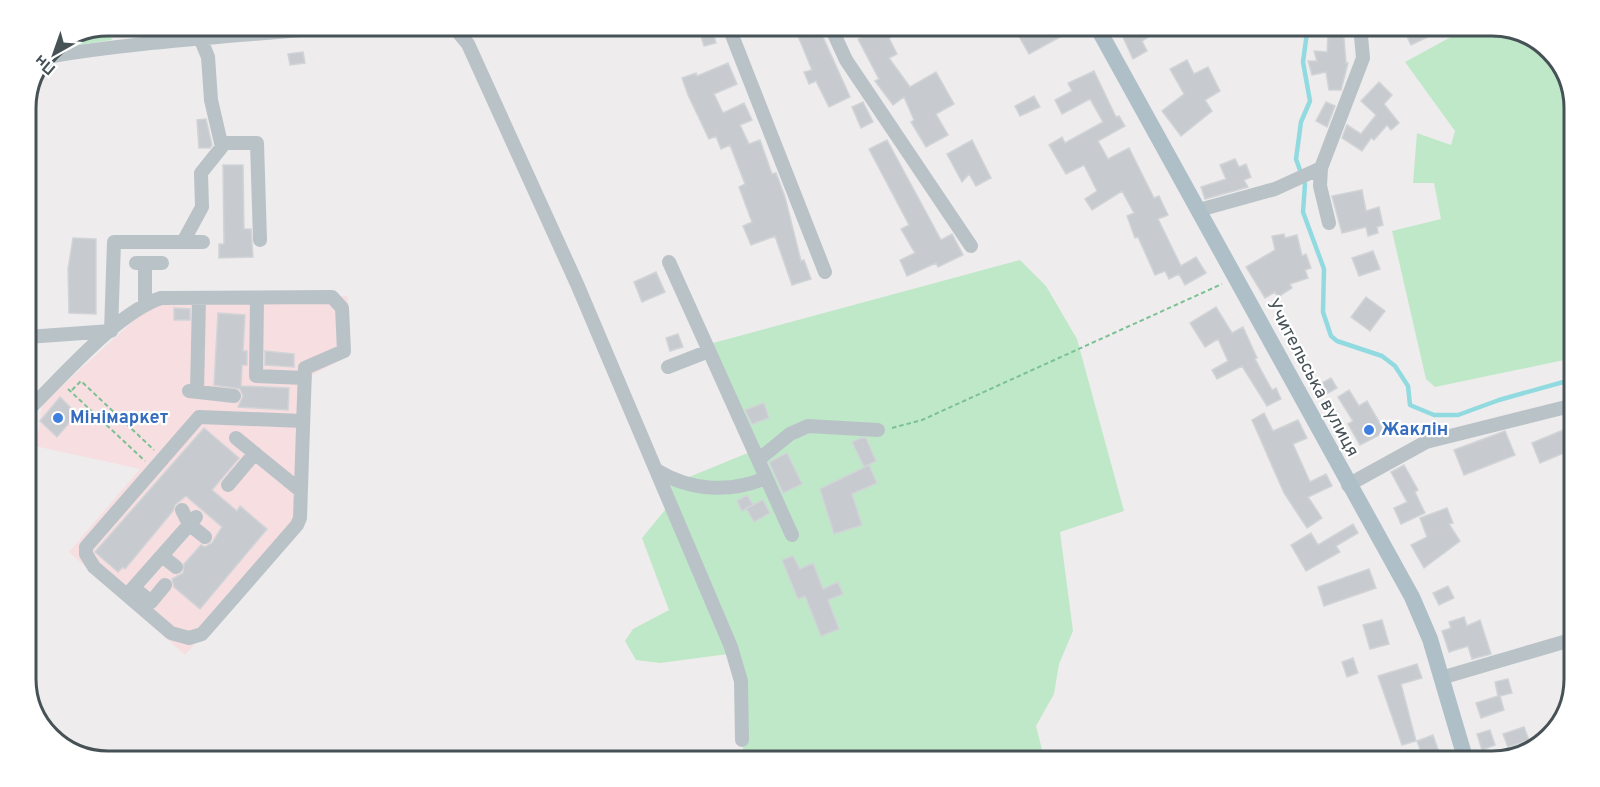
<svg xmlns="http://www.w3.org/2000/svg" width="1600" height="787" viewBox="0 0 1600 787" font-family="Overpass,sans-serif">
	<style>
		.medical { fill: #f7dee0 }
		.green { fill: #bfe8c9 }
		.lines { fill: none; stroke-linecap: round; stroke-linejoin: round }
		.stream { stroke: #91dbe0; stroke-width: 4.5 }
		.building { fill: #c7cace; stroke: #d1d4d7; stroke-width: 1.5 }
		.path { stroke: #7bc194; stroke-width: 2; stroke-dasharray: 4.5 3; stroke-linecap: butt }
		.minor { stroke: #b9c3c7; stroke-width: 14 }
		.major { stroke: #afbfc8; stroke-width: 16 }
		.shop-dot { fill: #3f7fe0; stroke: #fff; stroke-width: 2 }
		.labels { text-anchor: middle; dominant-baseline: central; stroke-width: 4.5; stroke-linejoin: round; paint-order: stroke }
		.street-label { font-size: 18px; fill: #475257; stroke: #fff }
		.shop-label { font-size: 18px; font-weight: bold; fill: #366cbe; stroke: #fff; text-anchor: start }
		.rim { fill: none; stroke: #475257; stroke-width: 3 }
	</style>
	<rect width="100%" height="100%" fill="#efeced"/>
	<path class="medical" d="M163,294L348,296L350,355L312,375L304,521L185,655L69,552L140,469L26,444V434H38L42,404Z"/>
	<path class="green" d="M107,26L112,40L51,49Z
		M1471,26H1492L1528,34L1560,62L1574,102V330L1565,333L1569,359L1435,387L1426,379L1392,231L1441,219L1434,183H1413L1417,133L1451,145L1455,131L1405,62Z
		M1020,260L1046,286L1077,339L1124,511L1060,532L1073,631L1059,664L1054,694L1036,726L1045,761H743V685L728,654L660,663L636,660L625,641L633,629L669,610L642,538L669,505L662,488L755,450L713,343Z"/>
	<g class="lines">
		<path class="stream" d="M1308,25L1303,62L1310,101L1301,122L1296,159L1305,184L1303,212L1324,269L1323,312L1331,336L1337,341L1382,356L1395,366L1408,386L1410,405L1434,415H1458L1499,400L1574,379"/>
	</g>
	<path class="building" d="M698,26H711L716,43L704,46Z
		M809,26H818L850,97L829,107L816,81L809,84L804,72L812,70L796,31Z
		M883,26H908L889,38L897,54L889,58L910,87L936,72L954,104L936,114L948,135L926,147L911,122L914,120L904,97L893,105L875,81L879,79L858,39Z
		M1027,26H1030L1035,35L1052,26H1080L1029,54L1016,31Z
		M1118,26H1165L1142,41L1147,51L1133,59Z
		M1324,26H1343L1346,63H1348L1341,90H1329L1326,72L1312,75L1308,61H1317L1314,51L1327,52L1328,36Z
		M1402,26H1430L1434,34L1411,45Z
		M303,52L305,63L290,65L288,54Z
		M1187,60L1194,74L1208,67L1220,91L1205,100L1212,111L1181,136L1162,111L1184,94L1170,69Z
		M728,63L737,84L714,94L723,113L744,103L752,120L740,125L749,144L760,140L772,174L776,173L785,197L801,261L804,260L811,279L792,285L775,236L751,245L743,226L752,222L739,187L745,184L730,145L721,149L716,136L709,139L688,95L682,78L696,73L697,76Z
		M1094,71L1116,117L1119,116L1125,126L1098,141L1108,159L1129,148L1154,198L1159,196L1168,215L1158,219L1181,266L1196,257L1206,273L1185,285L1179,274L1169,279L1165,271L1155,275L1138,237L1135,238L1127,216L1134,213L1122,191L1092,210L1085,199L1097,191L1084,165L1066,174L1049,145L1062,137L1065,143L1103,122L1090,99L1062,114L1055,100L1072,91L1068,83Z
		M1379,82L1392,95L1384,104L1399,123L1391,130L1387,125L1374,140L1371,138L1362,151L1342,138L1347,125L1361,134L1376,115L1361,101Z
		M1034,96L1040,107L1020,116L1015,106Z
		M863,102L873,122L861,128L852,107Z
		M1326,102L1335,106L1327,127L1316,121Z
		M206,119L212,145L210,148H199L197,120Z
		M887,140L941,240L952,234L963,255L938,267L936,263L907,276L900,260L915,253L901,229L909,225L869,149Z
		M972,140L991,178L976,186L969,174L962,182L947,154Z
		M1235,159L1239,167L1246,164L1251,177L1244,180L1248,187L1205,199L1201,187L1226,179L1220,165Z
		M223,165H243L244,229H251L253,257L219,258V244H224Z
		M1362,190L1366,211L1379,207L1383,225L1377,227L1378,233L1368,236L1366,227L1342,233L1332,196Z
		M1284,234L1285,238L1297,235L1302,256L1306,254L1311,268L1305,270L1308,278L1290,284L1292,288L1278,297L1275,292L1265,298L1246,267L1275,250L1272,236Z
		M73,238L96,239V314L69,313L68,269Z
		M1373,251L1380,269L1359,276L1352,258Z
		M656,272L665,292L642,302L634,282Z
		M1366,297L1385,311L1370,331L1351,317Z
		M1216,307L1232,333L1243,327L1257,358L1255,359L1272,390L1276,388L1281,399L1267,406L1242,366L1217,379L1212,370L1228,361L1218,339L1205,347L1190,323Z
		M174,308L190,309V320H174Z
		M218,313L245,315L243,351H247V365H242L241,386L289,388L288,410L238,407L243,396L240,389L214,385Z
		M678,334L683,347L670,351L666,338Z
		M265,351L294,354V367L265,365Z
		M1331,378L1337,388L1328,393L1322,383Z
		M1349,390L1359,406L1367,401L1385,432L1360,445L1348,424L1353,421L1338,397Z
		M60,397L77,414L57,437L40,421Z
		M764,403L769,418L752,424L745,410Z
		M1264,413L1273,431L1298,420L1307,438L1293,444L1310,482L1326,474L1332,486L1308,497L1322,518L1307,528L1284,493L1252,420Z
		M204,428L239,458L212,490L237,511L240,506L267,529L200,609L174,587L172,579L183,573L184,564L201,545L205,547L212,543L222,527L186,496L175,505L173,511L125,569L123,567L118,572L95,552Z
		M1563,430L1571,450L1540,463L1532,443Z
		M1505,431L1515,455L1464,475L1454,450Z
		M861,438H866L876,461L864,467L852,442Z
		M787,453L802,484L783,493L769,462Z
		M869,465L877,483L852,494L862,525L834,534L820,489Z
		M1404,465L1418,490L1415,492L1425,513L1401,524L1394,508L1407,502L1391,472Z
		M747,495L753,505L742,511L737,501Z
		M763,500L770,513L754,522L746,508Z
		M1447,508L1453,523L1449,524L1460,541L1424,568L1411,545L1427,537L1420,518Z
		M1353,524L1358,533L1336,546L1340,552L1306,571L1291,545L1311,533L1318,545Z
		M793,556L800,569L813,563L823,589L838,582L843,594L828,600L839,629L821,636L805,596L798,599L782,560Z
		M1369,569L1376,588L1324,606L1318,587Z
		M1448,586L1454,598L1439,605L1433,593Z
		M1464,617L1467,626L1480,620L1491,654L1472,659L1468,646L1449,652L1442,631L1451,628L1449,622Z
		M1382,620L1389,644L1370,649L1363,625Z
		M1353,658L1358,673L1347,677L1342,662Z
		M1417,664L1422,678L1401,684L1416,741L1402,745L1378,676Z
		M1508,679L1512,693L1500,696L1504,710L1481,718L1476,703L1498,696L1495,682Z
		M1524,727L1529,740L1508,747L1503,734Z
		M1490,730L1495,745L1482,750L1477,734Z
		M1433,735L1442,761H1424L1417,741Z"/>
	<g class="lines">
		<path class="path" d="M68,389L145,461
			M72,390L81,381L154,450
			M892,428L922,420L1222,284"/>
		<path class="minor" d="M452,25L468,44L577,284L731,647L741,681L742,740
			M728,25L825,272
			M830,25L846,60L971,246
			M201,40L208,57L211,100L221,143H257L260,240
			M46,57C147,40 249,36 350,25
			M1321,168L1320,186L1329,223
			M1199,210L1275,189L1321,168L1363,58L1360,25
			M183,242L202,207L201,173L225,143
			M669,262L792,535
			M136,263H145V303
			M145,263H162
			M257,298L256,376L305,378
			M26,336L29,409L26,411
			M27,337L111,331L114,242H203
			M668,367L709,351
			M189,391L234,396
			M197,392L199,298
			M29,409C63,376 118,312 161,298L332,297L342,308L344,351L305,368L300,518L297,525L202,634L189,638L171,633L94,567L86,554V547L199,417L303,421
			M236,438L301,491
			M758,460L790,434L808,426L878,430
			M658,471C691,491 731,493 766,478
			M228,485L255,453
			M1348,485L1426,442L1574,405
			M182,510L189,524L205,537
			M162,556L176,567
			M134,588L151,602L165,585
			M127,595L196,517
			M1441,678L1574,639"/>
		<path class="major" d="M1096,25L1412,597L1430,639L1466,761"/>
	</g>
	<g class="shop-dot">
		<circle cx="58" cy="418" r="6"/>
		<circle cx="1369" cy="430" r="6"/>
	</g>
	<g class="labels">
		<g class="street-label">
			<text transform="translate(1312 378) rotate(62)">Учительська вулиця</text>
		</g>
		<g class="shop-label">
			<text x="70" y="418">Мінімаркет</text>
			<text x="1381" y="430">Жаклін</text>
		</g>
	</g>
	<path d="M0 0H1600V787H0ZM108 36H1492A72 72 0 0 1 1564 108V679A72 72 0 0 1 1492 751H108A72 72 0 0 1 36 679V108A72 72 0 0 1 108 36Z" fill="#fff" fill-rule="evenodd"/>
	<path class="rim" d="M108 36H1492A72 72 0 0 1 1564 108V679A72 72 0 0 1 1492 751H108A72 72 0 0 1 36 679V108A72 72 0 0 1 108 36Z"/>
	<g transform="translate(54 54) rotate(220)" stroke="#ffffff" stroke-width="4.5" paint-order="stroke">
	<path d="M0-4.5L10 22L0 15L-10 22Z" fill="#475257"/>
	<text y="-9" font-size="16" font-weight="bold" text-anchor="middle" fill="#475257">Пн</text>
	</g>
</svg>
